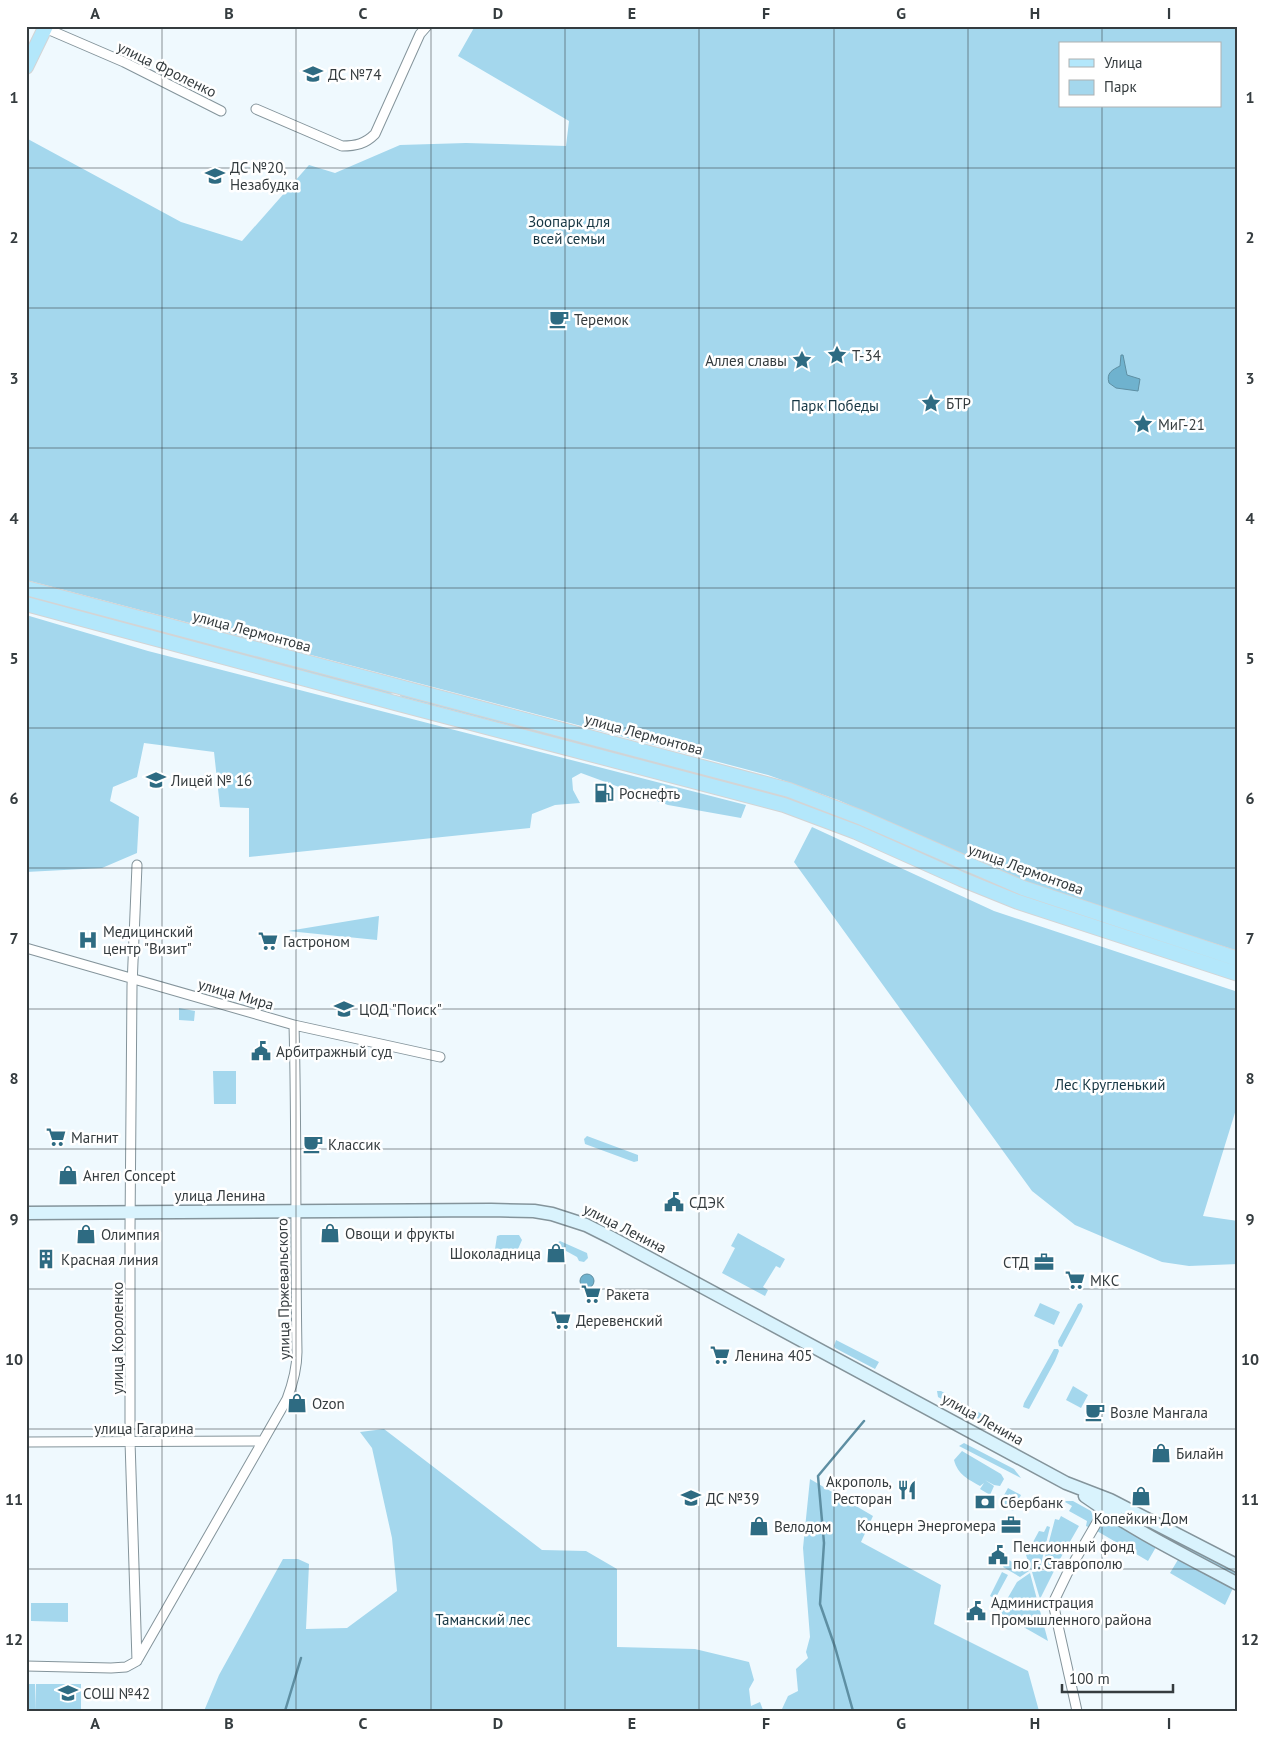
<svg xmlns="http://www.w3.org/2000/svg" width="1264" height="1737" viewBox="0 0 1264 1737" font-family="'PT Sans',sans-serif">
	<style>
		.green { fill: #a4d7ed; fill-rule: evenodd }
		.water { fill: #6fb2ce; stroke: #5e8fa3 }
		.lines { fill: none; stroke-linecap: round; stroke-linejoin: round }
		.stream { stroke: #5e8fa3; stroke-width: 2.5 }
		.minor-casing { stroke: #84949b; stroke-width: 11 }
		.secondary-casing { stroke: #84949b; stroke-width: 15 }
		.primary-casing { stroke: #d3d4d5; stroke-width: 16 }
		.minor { stroke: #fff; stroke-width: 9 }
		.secondary { stroke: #d9f3fd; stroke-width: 12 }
		.primary { stroke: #b3e7fb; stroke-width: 14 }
		.grid { fill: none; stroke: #353c3f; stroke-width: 1; stroke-opacity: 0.55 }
		.labels { text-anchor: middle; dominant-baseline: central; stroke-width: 5; stroke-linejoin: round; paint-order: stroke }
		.street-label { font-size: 15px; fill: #353c3f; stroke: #fff }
		.poi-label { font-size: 15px; fill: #353c3f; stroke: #fff; text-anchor: start }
		.park-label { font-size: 15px; fill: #163643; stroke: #fff }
		.neatline { fill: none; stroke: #353c3f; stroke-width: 2 }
		.grid-label { font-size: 16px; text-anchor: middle; font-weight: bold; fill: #353c3f }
	</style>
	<rect width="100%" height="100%" fill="#eff9fe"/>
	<path class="green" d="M475,26H1238V951L1022,882L838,800L768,775L26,580V138L181,222L242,241L309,165L335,173L400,145L466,143L566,146L569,121L458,56ZM1060,44H1220V106H1060Z
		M26,593L393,691L394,693L390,694L26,598Z
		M26,615L148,651L746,805L741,818L668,805L581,773L572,778L573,790L580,803L555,805L532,814L530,828L249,857V808L220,807L214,752L144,743L137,777L113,787L110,801L139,817L137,853L102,868L26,872Z
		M401,693L785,796L784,798L402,697L400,696Z
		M795,799L822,807L1017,893L1016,895L795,803Z
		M812,827L994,911L1238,992V1103L1203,1216L1238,1221V1264L1189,1266L1162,1262L1075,1225L1032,1191L794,862Z
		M1027,895L1238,964V969L1026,898Z
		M379,916L377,940L288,931Z
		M179,1008L195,1011L194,1021L179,1020Z
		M213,1071H236V1104H214Z
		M587,1136L638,1155V1161L634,1162L585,1144L584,1139Z
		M738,1233L785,1259L780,1268L776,1266L763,1287L768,1290L765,1296L722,1273L735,1248L731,1246Z
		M500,1235H519L522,1240L518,1249L499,1253L495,1249L497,1236Z
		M560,1241L587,1253L588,1258L584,1262L579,1261L577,1257L557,1246V1243Z
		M1040,1303L1060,1312L1054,1325L1034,1316Z
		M1081,1303L1083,1306L1081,1311L1062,1347L1059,1346L1058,1341L1078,1304Z
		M836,1340L879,1362L875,1369L835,1348L834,1346Z
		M1054,1349H1058L1059,1351L1055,1361L1029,1409L1023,1407L1024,1403Z
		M1073,1386L1088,1395L1081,1408L1066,1400Z
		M937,1391H941L1014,1432L1013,1436L997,1429L938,1397Z
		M384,1429L542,1550L586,1551L617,1569V1647L695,1649L749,1662L754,1680L749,1689L751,1706L760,1702L763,1710L204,1711L219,1675L283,1559H298L309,1564L306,1629L347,1628L397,1591L392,1538L372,1448L360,1432Z
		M964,1443L1014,1469L1021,1478L959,1446Z
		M962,1451L1001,1474L1004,1479L1000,1486L994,1485L985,1480L994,1486L990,1495L980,1489L984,1483L980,1486C968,1479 958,1475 954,1460Z
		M810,1479L873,1516L861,1542L941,1585L934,1624L1028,1671L1039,1711H782V1709L788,1696L798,1691L796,1669L808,1658L806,1652L810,1637L803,1548Z
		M1008,1488L1021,1495L1019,1499L1009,1494L1006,1500L1016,1506L1013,1511L999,1504Z
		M1066,1501H1073L1091,1511L1094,1519L1090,1528L1086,1526L1087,1521L1069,1511L1072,1506L1065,1502Z
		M1061,1516L1079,1526L1056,1566L1042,1568L1055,1519L1059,1520Z
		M1107,1521H1110L1156,1547L1148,1561L1097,1531L1102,1524Z
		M1145,1522L1238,1572V1578L1143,1526Z
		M1047,1526L1050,1527L1040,1568L1031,1570L1026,1555L1039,1531L1044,1532Z
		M1179,1558L1233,1588L1225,1605L1170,1573Z
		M1007,1559L1029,1571L1020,1577L1003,1567Z
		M1055,1569L1040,1599L1032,1572Z
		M1002,1572L1008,1575L995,1599L990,1596Z
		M1030,1573L1048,1641L999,1613L1017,1582Z
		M31,1603H68V1622L31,1621Z
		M26,1684H35V1711H26Z
		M36,1684H81V1711H35Z"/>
	<path class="water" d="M1121,355H1123L1127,375L1140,379L1138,391L1116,388L1109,383C1106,373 1112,370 1120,366Z
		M580 1281a7 7 0 1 1 14 0a7 7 0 1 1-14 0Z"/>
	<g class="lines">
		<path class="stream" d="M285,1711L301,1658
			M853,1711L835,1647L820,1604L824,1543L818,1476L864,1421"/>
		<defs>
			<path id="minor" d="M45,28L124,62L221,111
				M256,109L342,146C356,146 365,144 375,134L420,34L427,26
				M26,948L294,1025L440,1057
				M26,1442L261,1441
				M138,1659L287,1399C293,1383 297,1369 297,1352C295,1243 297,1134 294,1025
				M137,1661L130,1441V1230L132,986L137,865
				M26,1666L111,1668L126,1667L137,1661
				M1077,1711L1053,1603L1067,1574L1107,1505"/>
			<path id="secondary" d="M26,1213L491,1210L534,1211L552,1214L586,1225L610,1237L1066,1483L1110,1500L1238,1566
				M1085,1496C1133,1530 1186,1556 1238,1584"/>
			<path id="primary" d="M26,67L46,26
				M26,588L789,790L862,818L1023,888L1238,959
				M26,604L395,703L784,805L856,832L961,879L1018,902L1238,974"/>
		</defs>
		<use href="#minor" class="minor-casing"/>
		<use href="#secondary" class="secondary-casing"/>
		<use href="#primary" class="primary-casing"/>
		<use href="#minor" class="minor"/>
		<use href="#secondary" class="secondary"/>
		<use href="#primary" class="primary"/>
	</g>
	<path class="grid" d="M162,26V1711M296,26V1711M431,26V1711M565,26V1711M699,26V1711M834,26V1711M968,26V1711M1102,26V44M1102,106V1711M26,168H1238M26,308H1238M26,448H1238M26,588H1238M26,728H1238M26,868H1238M26,1009H1238M26,1149H1238M26,1289H1238M26,1429H1238M26,1569H1238"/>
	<defs>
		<symbol id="school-bare" viewBox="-9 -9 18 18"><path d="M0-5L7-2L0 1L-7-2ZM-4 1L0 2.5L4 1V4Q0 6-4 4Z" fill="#2e6b82" stroke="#fff" stroke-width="2.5" paint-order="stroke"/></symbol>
		<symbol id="cafe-bare" viewBox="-9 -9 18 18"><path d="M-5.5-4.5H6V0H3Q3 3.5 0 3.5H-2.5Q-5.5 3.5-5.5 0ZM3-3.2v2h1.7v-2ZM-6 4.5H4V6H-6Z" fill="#2e6b82" stroke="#fff" stroke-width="2.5" paint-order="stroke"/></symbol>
		<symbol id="sight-bare" viewBox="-9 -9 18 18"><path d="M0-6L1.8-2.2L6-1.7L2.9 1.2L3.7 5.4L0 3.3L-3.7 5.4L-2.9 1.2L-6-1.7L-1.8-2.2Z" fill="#2e6b82" stroke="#fff" stroke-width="2.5" paint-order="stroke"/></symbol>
		<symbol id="fuel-bare" viewBox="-9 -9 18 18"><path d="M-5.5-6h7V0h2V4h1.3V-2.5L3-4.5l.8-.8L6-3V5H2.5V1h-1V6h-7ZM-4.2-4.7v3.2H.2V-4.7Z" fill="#2e6b82" stroke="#fff" stroke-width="2.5" paint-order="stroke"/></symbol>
		<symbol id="hospital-bare" viewBox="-9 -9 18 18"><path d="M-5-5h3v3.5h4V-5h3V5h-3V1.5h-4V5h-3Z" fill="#2e6b82" stroke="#fff" stroke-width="2.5" paint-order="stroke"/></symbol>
		<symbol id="supermarket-bare" viewBox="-9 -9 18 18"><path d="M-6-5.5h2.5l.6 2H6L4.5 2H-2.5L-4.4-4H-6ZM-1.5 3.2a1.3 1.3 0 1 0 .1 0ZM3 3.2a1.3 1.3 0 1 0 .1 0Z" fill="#2e6b82" stroke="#fff" stroke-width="2.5" paint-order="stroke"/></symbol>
		<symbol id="civic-bare" viewBox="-9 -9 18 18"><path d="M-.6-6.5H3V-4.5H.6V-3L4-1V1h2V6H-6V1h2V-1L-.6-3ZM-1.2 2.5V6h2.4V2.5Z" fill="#2e6b82" stroke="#fff" stroke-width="2.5" paint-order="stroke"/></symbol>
		<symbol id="shop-bare" viewBox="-9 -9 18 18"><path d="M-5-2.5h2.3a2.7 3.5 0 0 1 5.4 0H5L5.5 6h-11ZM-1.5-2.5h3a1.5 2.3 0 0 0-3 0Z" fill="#2e6b82" stroke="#fff" stroke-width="2.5" paint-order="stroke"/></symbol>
		<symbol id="building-bare" viewBox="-9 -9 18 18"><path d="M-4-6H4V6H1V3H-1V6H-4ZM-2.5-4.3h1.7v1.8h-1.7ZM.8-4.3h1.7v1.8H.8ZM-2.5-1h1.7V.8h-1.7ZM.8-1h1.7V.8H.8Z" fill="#2e6b82" stroke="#fff" stroke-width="2.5" paint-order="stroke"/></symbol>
		<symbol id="office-bare" viewBox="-9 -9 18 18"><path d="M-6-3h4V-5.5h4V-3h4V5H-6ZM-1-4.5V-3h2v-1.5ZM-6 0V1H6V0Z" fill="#2e6b82" stroke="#fff" stroke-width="2.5" paint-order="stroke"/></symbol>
		<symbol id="restaurant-bare" viewBox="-9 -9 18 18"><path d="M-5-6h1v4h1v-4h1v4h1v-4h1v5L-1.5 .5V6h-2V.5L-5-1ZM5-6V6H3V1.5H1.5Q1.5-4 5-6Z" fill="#2e6b82" stroke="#fff" stroke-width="2.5" paint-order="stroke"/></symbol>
		<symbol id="bank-bare" viewBox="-9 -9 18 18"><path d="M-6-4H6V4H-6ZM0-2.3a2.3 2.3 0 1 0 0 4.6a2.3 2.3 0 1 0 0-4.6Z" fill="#2e6b82" stroke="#fff" stroke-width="2.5" paint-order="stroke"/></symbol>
	</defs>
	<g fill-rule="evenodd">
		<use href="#school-bare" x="299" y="60" width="28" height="28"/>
		<use href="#school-bare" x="201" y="162" width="28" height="28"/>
		<use href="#cafe-bare" x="545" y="305" width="28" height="28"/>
		<use href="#sight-bare" x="823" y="341" width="28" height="28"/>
		<use href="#sight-bare" x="788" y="346" width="28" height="28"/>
		<use href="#sight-bare" x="917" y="389" width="28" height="28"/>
		<use href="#sight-bare" x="1129" y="410" width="28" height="28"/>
		<use href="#school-bare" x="142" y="766" width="28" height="28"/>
		<use href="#fuel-bare" x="590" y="779" width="28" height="28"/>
		<use href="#hospital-bare" x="74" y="926" width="28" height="28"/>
		<use href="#supermarket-bare" x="254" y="927" width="28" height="28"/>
		<use href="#school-bare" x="330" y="995" width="28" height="28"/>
		<use href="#civic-bare" x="247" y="1037" width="28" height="28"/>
		<use href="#supermarket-bare" x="42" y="1123" width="28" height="28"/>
		<use href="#cafe-bare" x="299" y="1130" width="28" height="28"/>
		<use href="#shop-bare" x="54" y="1161" width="28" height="28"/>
		<use href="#civic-bare" x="660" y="1188" width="28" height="28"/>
		<use href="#shop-bare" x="316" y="1219" width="28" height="28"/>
		<use href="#shop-bare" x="72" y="1220" width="28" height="28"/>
		<use href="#shop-bare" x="542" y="1239" width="28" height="28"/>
		<use href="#building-bare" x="32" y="1245" width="28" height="28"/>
		<use href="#office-bare" x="1030" y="1248" width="28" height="28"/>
		<use href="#supermarket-bare" x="1061" y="1266" width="28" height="28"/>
		<use href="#supermarket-bare" x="577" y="1280" width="28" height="28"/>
		<use href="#supermarket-bare" x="547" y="1306" width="28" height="28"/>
		<use href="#supermarket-bare" x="706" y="1341" width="28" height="28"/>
		<use href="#shop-bare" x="283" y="1389" width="28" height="28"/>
		<use href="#cafe-bare" x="1081" y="1398" width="28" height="28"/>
		<use href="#shop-bare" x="1147" y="1439" width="28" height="28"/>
		<use href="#restaurant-bare" x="893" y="1476" width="28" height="28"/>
		<use href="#shop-bare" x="1127" y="1482" width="28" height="28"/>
		<use href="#school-bare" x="677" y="1484" width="28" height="28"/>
		<use href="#bank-bare" x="971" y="1488" width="28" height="28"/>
		<use href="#office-bare" x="997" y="1511" width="28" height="28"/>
		<use href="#shop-bare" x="745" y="1512" width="28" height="28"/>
		<use href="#civic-bare" x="984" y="1541" width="28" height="28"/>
		<use href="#civic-bare" x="962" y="1597" width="28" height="28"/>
		<use href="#school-bare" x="54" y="1679" width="28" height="28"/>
	</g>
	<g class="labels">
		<g class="street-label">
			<text transform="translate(167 69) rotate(26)">улица Фроленко</text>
			<text transform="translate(252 631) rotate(15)">улица Лермонтова</text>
			<text transform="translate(644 734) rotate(15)">улица Лермонтова</text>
			<text transform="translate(1026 869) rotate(20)">улица Лермонтова</text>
			<text transform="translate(236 994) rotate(16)">улица Мира</text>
			<text x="220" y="1195">улица Ленина</text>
			<text transform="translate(625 1228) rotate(27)">улица Ленина</text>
			<text transform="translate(283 1289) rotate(-91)">улица Пржевальского</text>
			<text transform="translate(117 1338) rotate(-90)">улица Короленко</text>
			<text transform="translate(983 1419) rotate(29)">улица Ленина</text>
			<text x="144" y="1428">улица Гагарина</text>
		</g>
		<g class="poi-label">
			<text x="328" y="74">ДС №74</text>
			<text x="230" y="167">ДС №20,<tspan x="230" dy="17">Незабудка</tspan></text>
			<text x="574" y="319">Теремок</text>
			<text x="852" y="355">Т-34</text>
			<text x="787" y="360" text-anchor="end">Аллея славы</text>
			<text x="946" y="403">БТР</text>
			<text x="1158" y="424">МиГ-21</text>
			<text x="171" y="780">Лицей № 16</text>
			<text x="619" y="793">Роснефть</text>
			<text x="103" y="931">Медицинский<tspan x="103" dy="17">центр "Визит"</tspan></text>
			<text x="283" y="941">Гастроном</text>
			<text x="359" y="1009">ЦОД "Поиск"</text>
			<text x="276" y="1051">Арбитражный суд</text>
			<text x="71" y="1137">Магнит</text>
			<text x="328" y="1144">Классик</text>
			<text x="83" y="1175">Ангел Concept</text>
			<text x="689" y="1202">СДЭК</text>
			<text x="345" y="1233">Овощи и фрукты</text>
			<text x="101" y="1234">Олимпия</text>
			<text x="541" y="1253" text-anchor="end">Шоколадница</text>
			<text x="61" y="1259">Красная линия</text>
			<text x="1029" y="1262" text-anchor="end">СТД</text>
			<text x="1090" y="1280">МКС</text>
			<text x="606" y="1294">Ракета</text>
			<text x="576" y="1320">Деревенский</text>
			<text x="735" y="1355">Ленина 405</text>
			<text x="312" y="1403">Ozon</text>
			<text x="1110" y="1412">Возле Мангала</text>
			<text x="1176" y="1453">Билайн</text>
			<text x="892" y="1481" text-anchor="end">Акрополь,<tspan x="892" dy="17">Ресторан</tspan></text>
			<text x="706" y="1498">ДС №39</text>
			<text x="1000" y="1502">Сбербанк</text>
			<text x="1141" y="1518" text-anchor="middle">Копейкин Дом</text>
			<text x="996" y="1525" text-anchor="end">Концерн Энергомера</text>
			<text x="774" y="1526">Велодом</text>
			<text x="1013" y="1546">Пенсионный фонд<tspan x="1013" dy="17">по г. Ставрополю</tspan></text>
			<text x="991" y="1602">Администрация<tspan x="991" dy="17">Промышленного района</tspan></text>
			<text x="83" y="1693">СОШ №42</text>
		</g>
		<g class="park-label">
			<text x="569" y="221">Зоопарк для<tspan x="569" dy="17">всей семьи</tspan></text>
			<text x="835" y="405">Парк Победы</text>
			<text x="1110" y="1084">Лес Кругленький</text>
			<text x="483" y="1619">Таманский лес</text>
		</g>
	</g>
	<rect width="1264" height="1737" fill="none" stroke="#ffffff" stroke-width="55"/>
	<rect x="1059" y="42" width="162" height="65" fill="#ffffff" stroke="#aeb1b2"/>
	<rect x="1069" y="59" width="25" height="8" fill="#b3e7fb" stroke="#aeb1b2"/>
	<text x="1104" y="68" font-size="15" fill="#353c3f">Улица</text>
	<rect x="1069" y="80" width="25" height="15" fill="#a4d7ed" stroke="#aeb1b2"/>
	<text x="1104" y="92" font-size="15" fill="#353c3f">Парк</text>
	<path d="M1062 1684v8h111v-8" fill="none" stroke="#353c3f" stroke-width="2.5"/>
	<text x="1069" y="1684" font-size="15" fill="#353c3f" stroke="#ffffff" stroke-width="4" paint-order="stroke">100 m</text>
	<rect x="28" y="28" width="1208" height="1682" class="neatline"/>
	<g class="grid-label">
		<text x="95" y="19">A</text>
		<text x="229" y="19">B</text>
		<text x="363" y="19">C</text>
		<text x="498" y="19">D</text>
		<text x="632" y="19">E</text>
		<text x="766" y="19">F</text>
		<text x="901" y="19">G</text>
		<text x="1035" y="19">H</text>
		<text x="1169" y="19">I</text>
		<text x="14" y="103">1</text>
		<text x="1250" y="103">1</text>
		<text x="14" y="243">2</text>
		<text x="1250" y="243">2</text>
		<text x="14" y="384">3</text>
		<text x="1250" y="384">3</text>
		<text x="14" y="524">4</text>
		<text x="1250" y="524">4</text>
		<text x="14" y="664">5</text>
		<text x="1250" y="664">5</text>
		<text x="14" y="804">6</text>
		<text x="1250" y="804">6</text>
		<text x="14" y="944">7</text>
		<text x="1250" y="944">7</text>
		<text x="14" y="1084">8</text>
		<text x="1250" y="1084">8</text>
		<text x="14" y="1225">9</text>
		<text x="1250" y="1225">9</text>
		<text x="14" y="1365">10</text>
		<text x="1250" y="1365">10</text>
		<text x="14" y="1505">11</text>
		<text x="1250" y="1505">11</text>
		<text x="14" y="1645">12</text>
		<text x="1250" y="1645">12</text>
		<text x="95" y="1729">A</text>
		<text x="229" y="1729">B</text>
		<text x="363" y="1729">C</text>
		<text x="498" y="1729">D</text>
		<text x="632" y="1729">E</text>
		<text x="766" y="1729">F</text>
		<text x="901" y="1729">G</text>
		<text x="1035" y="1729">H</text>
		<text x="1169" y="1729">I</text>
	</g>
</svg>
